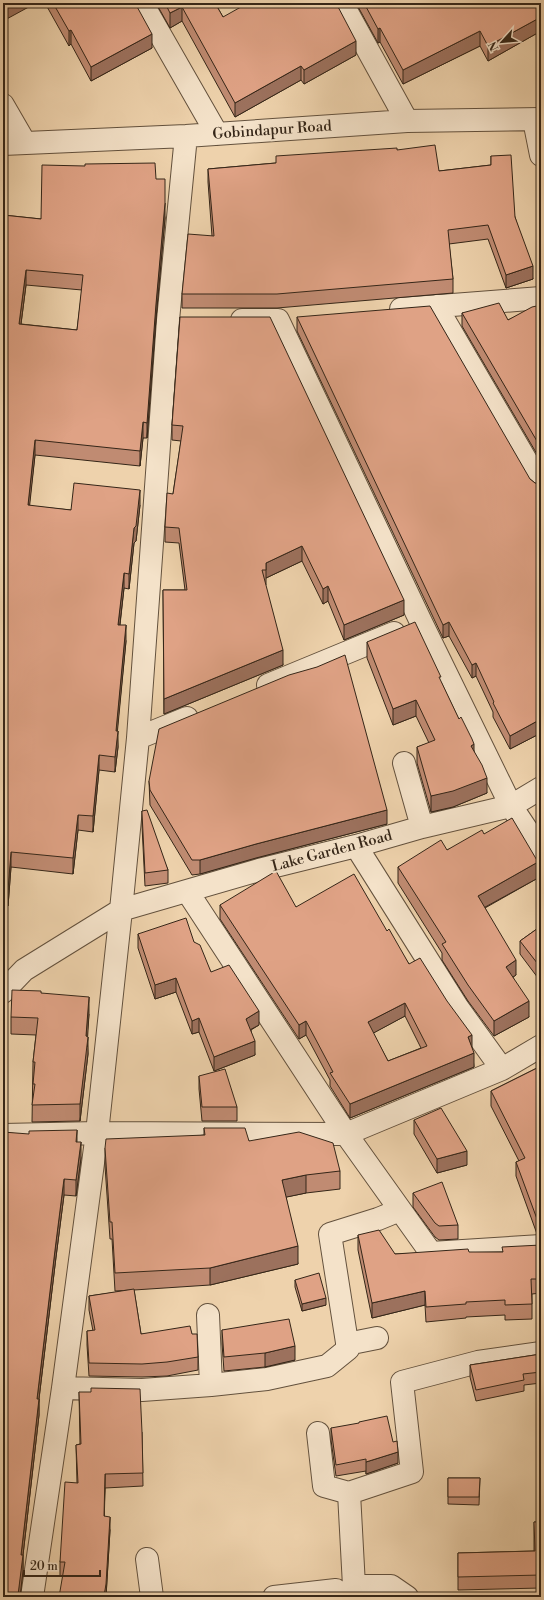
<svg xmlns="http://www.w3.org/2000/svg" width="544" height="1600" viewBox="0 0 544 1600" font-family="'Libre Bodoni',serif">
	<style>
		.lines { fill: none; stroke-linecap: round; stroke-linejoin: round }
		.minor-casing { stroke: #63513d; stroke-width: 24 }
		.minor { stroke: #f4e2c9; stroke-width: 22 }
		.wall { fill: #c08b72; stroke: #352618; fill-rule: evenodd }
		.shaded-wall { fill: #9c715d; stroke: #352618 }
		.building { fill: #dfa285; stroke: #352618; fill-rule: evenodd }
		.labels { text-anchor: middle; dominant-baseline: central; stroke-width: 4; stroke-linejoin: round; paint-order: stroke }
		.street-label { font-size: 15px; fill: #352618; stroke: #f4e2c9 }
	</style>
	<rect width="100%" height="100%" fill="#eed2ac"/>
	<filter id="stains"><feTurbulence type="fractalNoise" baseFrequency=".005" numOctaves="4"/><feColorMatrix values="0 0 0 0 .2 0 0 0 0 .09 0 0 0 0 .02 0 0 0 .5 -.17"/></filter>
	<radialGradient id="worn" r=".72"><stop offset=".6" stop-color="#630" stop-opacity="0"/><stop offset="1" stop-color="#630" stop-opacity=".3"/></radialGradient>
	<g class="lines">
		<defs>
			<path id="minor" d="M142,3L217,134
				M342,3L407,121
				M539,3L541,7
				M3,105L25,143
				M534,120L541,155
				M3,144L186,136L407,121L541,119
				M436,306L541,486
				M401,309L541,298
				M242,320H278L421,622L511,806L541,851
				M268,685L394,633
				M138,738L187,718
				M404,763L422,827
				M356,846L458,1008L502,1069
				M187,891L346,1134L431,1253L541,1246
				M3,992L24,970L121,910L259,870L356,846L422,827L511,806L541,788
				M3,1135L97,1133L346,1134L502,1069L541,1046
				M208,1315L211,1385
				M347,1344L377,1338
				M63,1388L142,1390L211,1385L267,1379L327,1366L348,1349L330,1234L378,1219L400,1210
				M318,1433L324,1486L349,1493L354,1586H391L407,1597
				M349,1493L412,1472L402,1382L478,1362L541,1353
				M147,1559L152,1597
				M32,1597L63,1388L97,1133L121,910L138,738L168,320L186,136
				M274,1597L336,1590"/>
		</defs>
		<use href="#minor" class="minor-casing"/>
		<use href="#minor" class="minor"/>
	</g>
	<path class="wall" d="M45,3H135L152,48L91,81L71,44L69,46Z
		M156,3H215L223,17L356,55L304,84L301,80L235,117L182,21L170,28Z
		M356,3H534L541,5V31L488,61L480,46L403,84L380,42L378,43Z
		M397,150L439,171L491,165V156L515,217L533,279L506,288L488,239L449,244L453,279V293L277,308H182V294L212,236L208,182V169L276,163Z
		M156,179L165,218L156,319L147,438H143L140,466L35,455L29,506L71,510L140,505L136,541L134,543L129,589L124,588L120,625L126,641L117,731L118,747L115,772L99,770L93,832L78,830L73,874L11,867L8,906L3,905V215L41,219ZM26,285L82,290L77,330L21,324Z
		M541,305V461L462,326V313L508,320Z
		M180,317L404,615L344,640L328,601L323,604L302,561L266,578V585H265L283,665L164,714L163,590H185L179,543L165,542V527L173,494L181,441L172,440V425Z
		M297,317L530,479L535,483L541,485V733L510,749L493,717V712L476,676L472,678L449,636L443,638L297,331Z
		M367,642L441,682L474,751L487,793L453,807L431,812L417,763V747L429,743L416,716L393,725L367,658Z
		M149,781L387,824L256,858L200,874L192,875L150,805Z
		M142,811L168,870V883L145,886L142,826Z
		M484,834L538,878L485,908L516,975L513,977L529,1017L494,1036L468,1001L442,960V953L398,883V867L447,850Z
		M220,905L296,907L387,931L409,964L472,1048L474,1067L350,1118L330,1086V1080L306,1035L299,1039L220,919ZM405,1016L421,1048L388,1061L373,1033Z
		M541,926V982L520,954V941Z
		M138,934L194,942L211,972L259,1025L251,1030L255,1055L214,1071L199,1032L192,1034L176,992L155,999L138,948Z
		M41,993L89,1014L87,1036L88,1054L80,1121L32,1122L33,1062L36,1035L11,1034V1017Z
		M541,1066V1234H537L516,1176V1162L519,1161L491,1106V1091Z
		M199,1076L237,1107V1121H202L199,1089Z
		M414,1120L467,1165L437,1173L414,1134Z
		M204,1128L249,1141L340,1171V1189L306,1193L286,1197L298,1264L210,1285L134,1290L141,1334H192L198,1357V1370L167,1376L142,1377L89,1376L87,1345V1331H93L89,1310V1296L132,1290L115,1291L112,1239H110L105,1166V1148L204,1135Z
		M3,1132L77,1142L81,1158L76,1196L64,1195L56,1257L39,1399V1415L23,1555V1571L20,1597H3Z
		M413,1193L458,1225V1239L439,1240L435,1237L413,1207Z
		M358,1235L395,1254L502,1252L541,1245V1293L532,1294V1319L505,1320V1315L466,1317V1318L426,1322L425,1305L372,1318L358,1250Z
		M295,1280L326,1305L302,1311L295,1287Z
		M222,1330L295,1360L265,1367L224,1371L222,1344Z
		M541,1354V1383L524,1385V1391L476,1401L470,1377V1365Z
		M79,1392L142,1432L143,1486L105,1488L104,1516L110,1530L106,1596L63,1576H60V1562L77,1483L76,1445L80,1444Z
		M331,1428L398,1463L366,1474V1471L336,1476L331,1440Z
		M448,1478H480L479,1505L448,1504Z
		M534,1522H541V1588L458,1590V1553L534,1551Z"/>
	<path class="shaded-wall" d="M10,3H36L3,21V7Z
		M182,7V21L170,28V13Z
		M541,17V31L488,61V46Z
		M380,28V42L378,43V29Z
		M71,30V44L69,46V31Z
		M480,31V46L403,84V70Z
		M152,34V48L91,81V67Z
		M356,41V55L304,84V70Z
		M301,66V80L235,117V103Z
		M165,203V218L156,319L147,438V423L156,304Z
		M533,266V279L506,288V275Z
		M26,270V285L19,339V324Z
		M143,422V438L140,466V451Z
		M35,440V455L28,521V505Z
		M140,490V505L136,541L134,543L129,589V574L134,528Z
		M302,546V561L266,578V563Z
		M124,573V588L118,640V625Z
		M328,586V601L323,604V589Z
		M404,600V615L344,640V625Z
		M449,622V636L443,638V625Z
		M126,625V641L116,746V731Z
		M283,650V665L164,714V699Z
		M476,663V676L472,678V665Z
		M416,700V716L393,725V709Z
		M541,719V733L510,749V736Z
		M118,731V747L115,772V757Z
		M474,744V760L471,746Z
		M99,755V770L93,832V816Z
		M487,778V793L453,807L431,812V796Z
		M387,810V824L256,858L200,874V860L256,844Z
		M78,815V830L73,874V858Z
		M11,852V867L8,906V890Z
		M538,862V878L478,911V896Z
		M516,960V975L506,982V967Z
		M176,978V992L155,999V985Z
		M89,997V1014L87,1047L88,1037V1054L80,1121V1104L86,1036Z
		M529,1001V1017L494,1036V1021Z
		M405,1003V1016L368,1036V1022Z
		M259,1011V1025L246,1032V1019Z
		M199,1018V1032L192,1034V1021Z
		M306,1021V1035L299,1039V1025Z
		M472,1035V1049L468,1037Z
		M255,1041V1055L214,1071V1057Z
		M474,1053V1067L350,1118V1104Z
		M77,1130V1146L76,1142Z
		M81,1142V1158L76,1196V1180Z
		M467,1151V1165L437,1173V1159Z
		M306,1175V1193L282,1198V1180Z
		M64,1179V1195L56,1257L37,1415V1399L56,1242Z
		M298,1246V1264L210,1285V1268Z
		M425,1291V1305L372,1318V1303Z
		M326,1298V1305L302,1311V1304Z
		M295,1346V1360L265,1367V1353Z
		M39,1399V1415L23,1555V1571L20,1597H18L21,1555Z
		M398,1452V1463L366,1474V1462Z
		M105,1474V1488L104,1530V1516Z
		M110,1517V1530L106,1597H104Z"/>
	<path class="building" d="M3,3H10L3,7Z
		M53,3H135L152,34L91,67L71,30L69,31Z
		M165,3H215L223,17L248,3H336L356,41L304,70L301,66L235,103L182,7L170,13Z
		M364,3H534L541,5V17L488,46L480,31L403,70L380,28L378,29Z
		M435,145L439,171L491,165V156L511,155L515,217L533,266L506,275L488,225L448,230L453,279L277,294H182L188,234L214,236L208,169L276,163V156L397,148V150Z
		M155,163L156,179H165V203L156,304L147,423L143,422L140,451L35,440L28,505L71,510L74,483L140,490L136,526L134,528L129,574L124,573L118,625H126L116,731H118L115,757L99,755L93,816L78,815L73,858L11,852L8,890H3V215L41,219L42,165L85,166V164ZM26,270L83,275L77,330L19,324Z
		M499,303L508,320L532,307L541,305V448L462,313Z
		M430,306L530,479L535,483L541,485V719L510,736L493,703L494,702L476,663L472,665L449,622L443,625L297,317Z
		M180,317H270L404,600L344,625L328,586L323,589L302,546L266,563V570H262L283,650L164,699L163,590H187L179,528L165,527L167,493L173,494L183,426L172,425Z
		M415,622L441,677H439L459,719L461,717L472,739L474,744L471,746L482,765L487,778L453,791L431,796L417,747L435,740L416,700L393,709L367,642Z
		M345,655L387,810L256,844L200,860H192L150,790L149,781L159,729L289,675L317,667Z
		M147,810L168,870L145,873L142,813V811Z
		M512,818L538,862L478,896L516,960L506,967L529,1001L494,1021L468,985L442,944L446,942L398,867L441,840L447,850L482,830L484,834Z
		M276,871L296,907L354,874L387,931L389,929L409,964L420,958L447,1001L472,1035L468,1037L474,1053L350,1104L330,1073L333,1072L306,1021L299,1025L220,905ZM405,1003L427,1046L388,1061L368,1022Z
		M186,918L194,942L200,945L211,972L229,965L259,1011L246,1019L255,1041L214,1057L199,1018L192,1021L176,978L155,985L138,934Z
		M541,926V968L520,941Z
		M12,990L41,991V993L89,997L86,1036L88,1037L80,1104L32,1105L35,1084H33L35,1062H33L38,1018L11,1017Z
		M541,1066V1219H537L516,1162L525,1158L491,1091Z
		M225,1069L237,1107H202L199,1076Z
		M441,1108L467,1151L437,1159L414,1120Z
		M204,1128H245L249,1141L299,1132L333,1143L340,1171L306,1175L282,1180L298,1246L210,1268L115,1273L112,1222H110L105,1148L106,1139L205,1135Z
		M77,1130L76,1142H81L76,1180L64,1179L56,1242L37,1399H39L21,1555H23L18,1595L14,1594V1597H3V1132L29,1134V1131Z
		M442,1182L458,1225L439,1226L435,1223L413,1193Z
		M379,1230L395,1254L468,1249L469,1252H503L502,1247L541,1245V1279H531L532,1304L505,1305V1300L466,1302V1304L426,1307L425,1291L372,1303L358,1235Z
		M319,1273L326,1298L302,1304L295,1280Z
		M134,1289L141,1334L190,1326L192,1334H197L198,1357L167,1362L142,1364L89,1363L87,1331L95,1330L89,1296Z
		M289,1319L295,1346L265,1353L224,1357L222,1330Z
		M541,1354V1372L523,1374L524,1380L476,1390L470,1365Z
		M91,1388L140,1389L142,1432L143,1473L105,1474L104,1516L110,1517L106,1584L104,1596H107V1597H59L65,1562H60L65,1482L78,1483L76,1445L81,1444L79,1392H91Z
		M387,1416L393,1442L397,1441L398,1452L366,1462V1459L336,1465L331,1428L359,1423V1422Z
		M448,1478H480L479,1497H448Z
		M534,1522H541V1575L458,1577V1553L535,1551Z"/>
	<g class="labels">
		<g class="street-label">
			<text transform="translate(272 130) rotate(-4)">Gobindapur Road</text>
			<text transform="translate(332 851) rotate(-15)">Lake Garden Road</text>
		</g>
	</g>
	<rect width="544" height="1600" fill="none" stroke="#eed2ac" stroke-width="16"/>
	<rect x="4" y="4" width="536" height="1592" fill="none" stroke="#352618" stroke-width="2"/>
	<rect x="8" y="8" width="528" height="1584" fill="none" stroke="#352618"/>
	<g transform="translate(502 42) rotate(243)" stroke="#f4e2c9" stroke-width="3" paint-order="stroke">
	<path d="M0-3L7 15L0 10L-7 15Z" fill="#352618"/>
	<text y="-6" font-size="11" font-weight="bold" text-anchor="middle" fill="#352618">N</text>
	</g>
	<path d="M24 1570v6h76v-6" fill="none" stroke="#352618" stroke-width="2"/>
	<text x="30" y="1570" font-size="12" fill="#352618" stroke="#f4e2c9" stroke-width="3" paint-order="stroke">20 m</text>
	<rect width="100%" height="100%" filter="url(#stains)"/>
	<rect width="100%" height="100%" fill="url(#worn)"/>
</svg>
